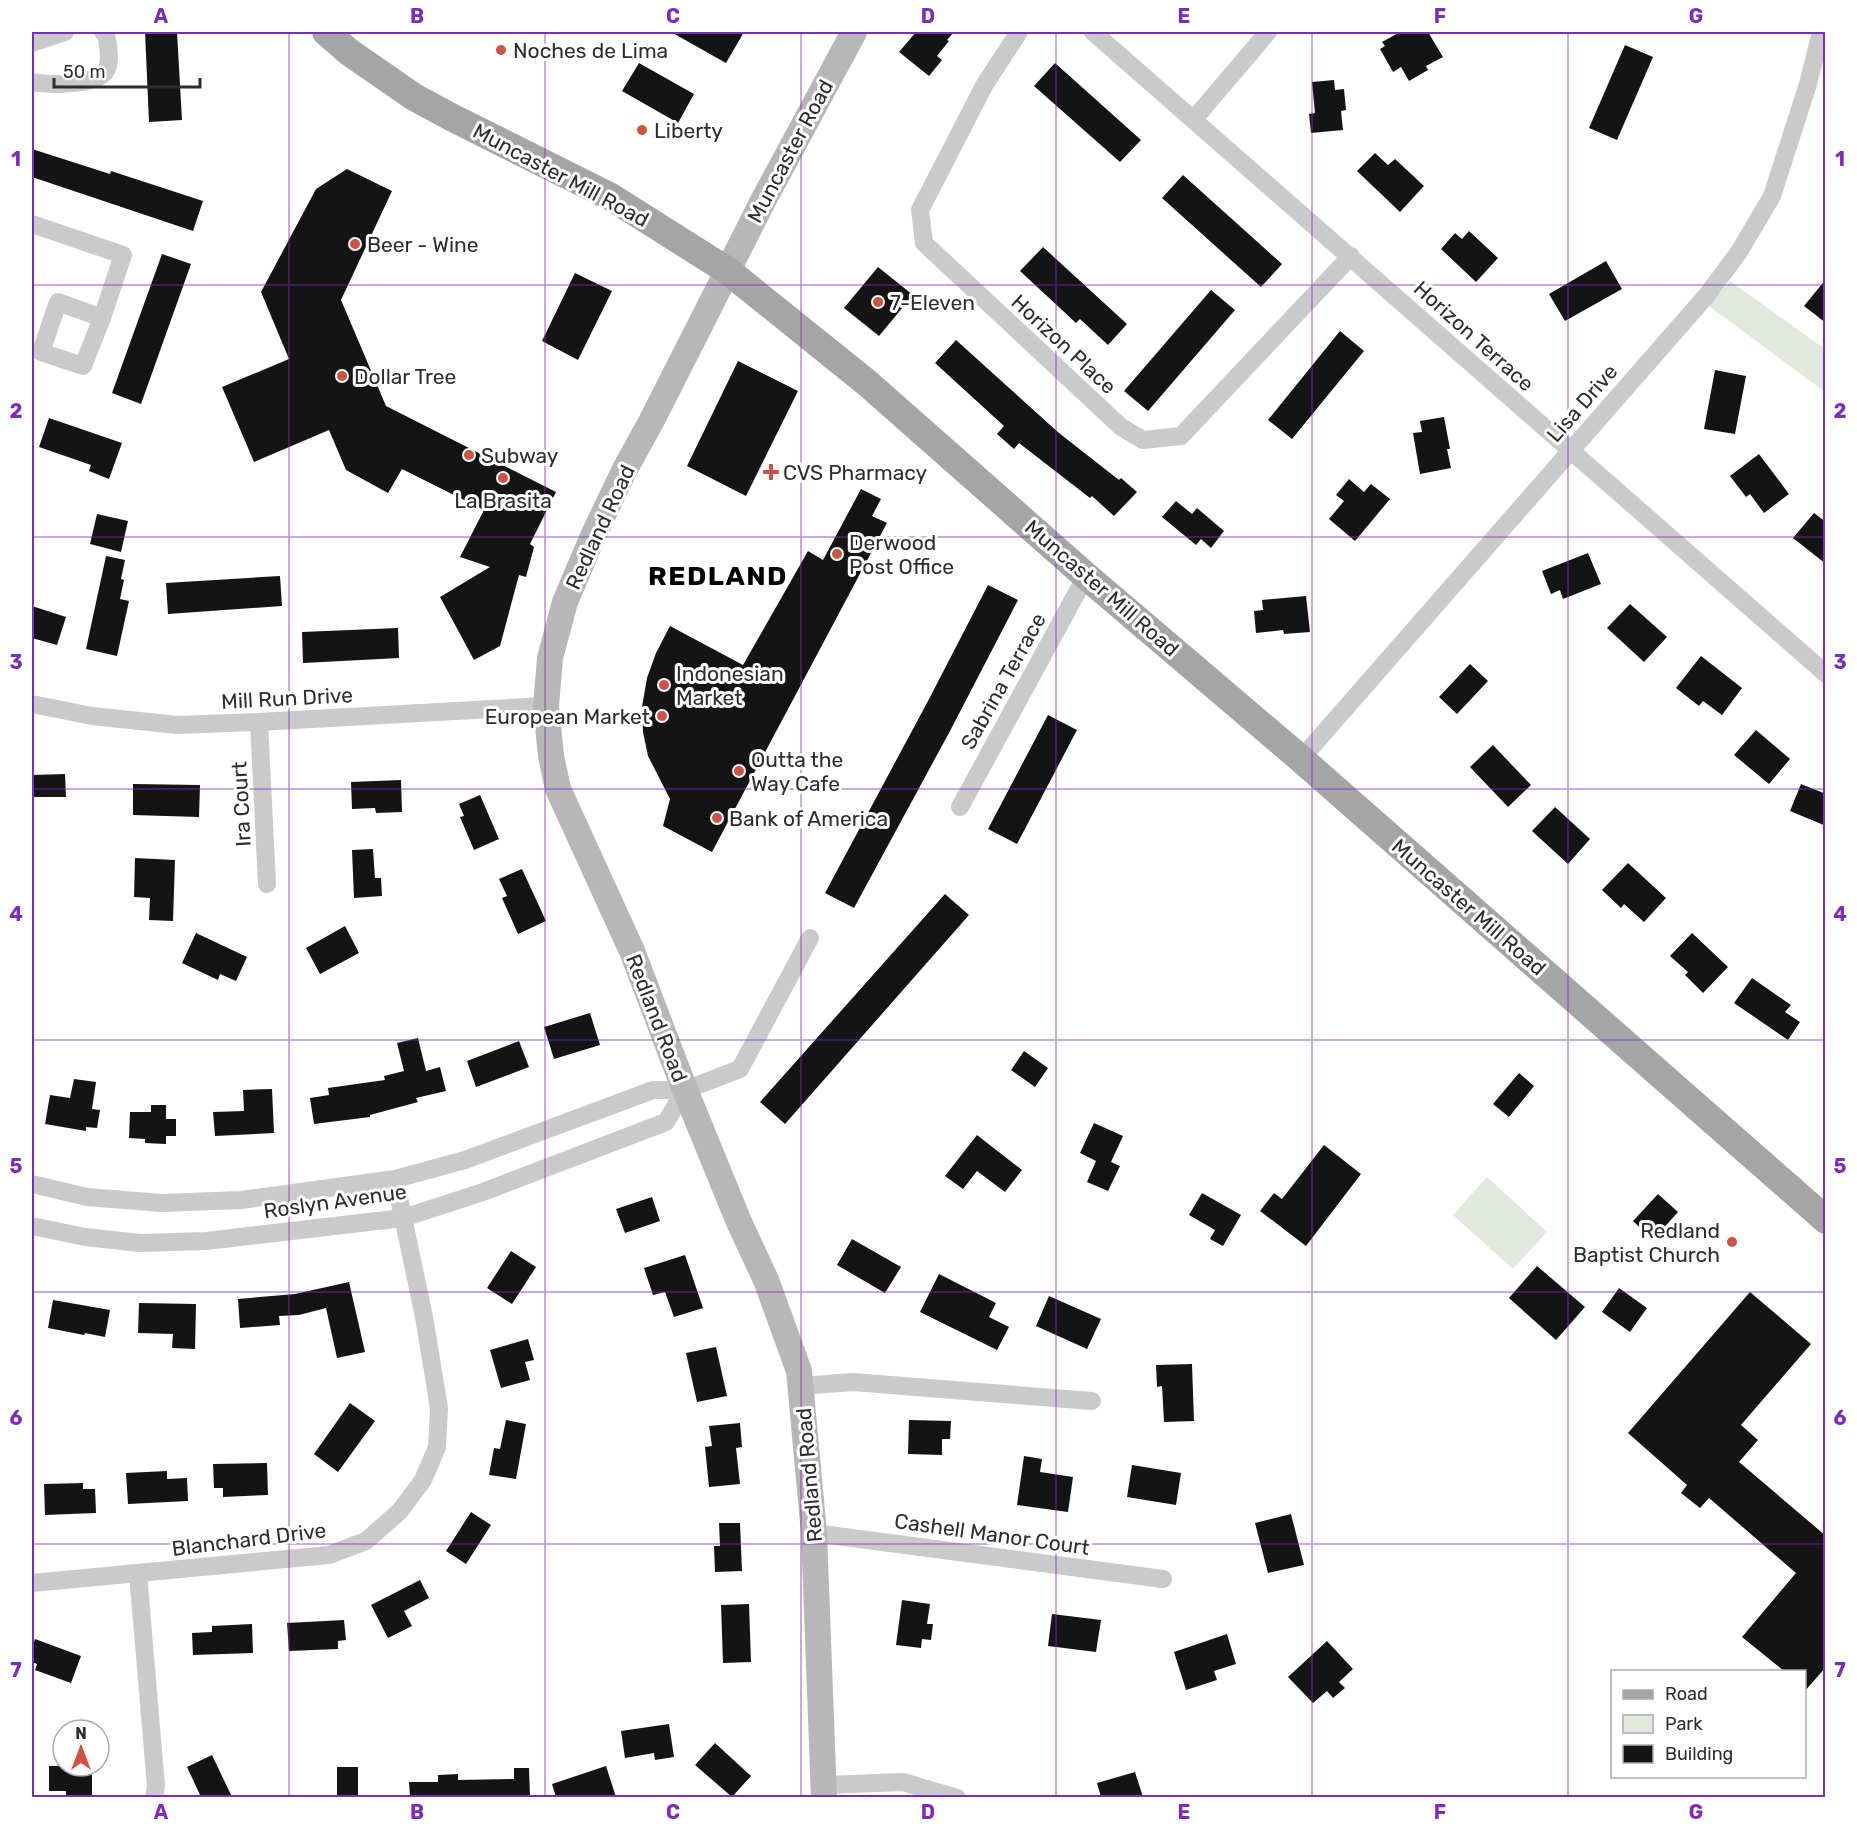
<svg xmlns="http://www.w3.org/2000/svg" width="1857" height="1829" viewBox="0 0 1857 1829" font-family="Rubik,sans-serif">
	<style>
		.green { fill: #e1e9dd }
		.building { fill: #141414 }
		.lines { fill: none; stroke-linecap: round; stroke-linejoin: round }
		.street { stroke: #cacaca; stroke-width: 18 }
		.secondary { stroke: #b7b7b7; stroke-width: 26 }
		.primary { stroke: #a5a5a5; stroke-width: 28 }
		.grid { fill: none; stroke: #7b2cbf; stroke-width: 1.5; stroke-opacity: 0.55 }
		.poi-dot { fill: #cf5245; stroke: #fff; stroke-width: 2 }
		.labels { text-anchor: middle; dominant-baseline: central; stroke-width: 6; stroke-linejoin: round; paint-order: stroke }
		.poi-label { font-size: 21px; fill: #2d2d2d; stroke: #fff; text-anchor: start }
		.street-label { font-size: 21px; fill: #2d2d2d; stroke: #fff }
		.district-label { font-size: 27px; font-weight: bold; letter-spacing: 1.5px; fill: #000; stroke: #fff }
		.neatline { fill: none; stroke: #7b2cbf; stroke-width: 2 }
		.grid-label { font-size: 20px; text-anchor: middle; font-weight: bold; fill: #7b2cbf }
	</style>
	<rect width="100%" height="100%" fill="#fff"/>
	<path class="green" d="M1730,281L1825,349V392L1709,306Z
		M1487,1177L1547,1232L1513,1269L1453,1215Z"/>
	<path class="building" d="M145,32H177L182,120L149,122Z
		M671,32H744L726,63Z
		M916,32H954L947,40L949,41L937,56L942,60L929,76L899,52Z
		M1400,32H1428L1443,57L1426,66L1428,70L1409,81L1401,67L1393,72L1380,49L1385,46L1382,42Z
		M1625,45L1653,57L1617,140L1589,128Z
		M639,63L694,94L678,123L622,91Z
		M1055,63L1141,140L1120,162L1034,86Z
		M1334,80L1335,90L1344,89L1346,110L1341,111L1343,130L1311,133L1309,114L1315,113L1312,82Z
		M32,149L110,174L111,171L203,201L193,231L32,177Z
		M1375,153L1388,165L1395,159L1424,186L1400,212L1357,171Z
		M347,169L392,191L341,300L386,406L556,492L530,544L534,547L526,577L519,575L500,646L474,660L440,597L490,567L460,557L484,510L402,469L388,493L346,470L329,430L254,462L222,387L289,359L261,292L316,189Z
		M1183,175L1282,264L1261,287L1162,198Z
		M1469,231L1498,258L1476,282L1441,249L1455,233L1462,239Z
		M1043,247L1127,324L1108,345L1080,319L1076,323L1020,271Z
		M162,254L191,264L141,404L112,393Z
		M1606,261L1622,289L1565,321L1549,294Z
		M878,267L913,295L879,336L844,308Z
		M575,273L612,291L578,360L542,341Z
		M1826,279V323L1804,306Z
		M1211,290L1235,310L1148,411L1124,391Z
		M1340,331L1364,351L1292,439L1268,420Z
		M956,340L1059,433L1119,480L1121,478L1137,492L1114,516L1092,496L1090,498L1019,443L1014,449L997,434L1004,426L935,363Z
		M738,361L798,391L746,496L687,466Z
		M1715,370L1746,376L1735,434L1704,429Z
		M1444,417L1450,449H1447L1451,468L1420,474L1413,433L1422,432L1420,421Z
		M49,418L122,443L109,479L89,471L91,465L39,447Z
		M1759,454L1789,494L1764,513L1750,494L1746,497L1730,476Z
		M1349,479L1364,492L1371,484L1390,499L1355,541L1329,519L1344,501L1336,495Z
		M861,489L881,499L872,516L887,523L712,852L663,826L670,799L648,756L643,732L642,707L647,678L656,653L670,626L743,665L808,551L823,560Z
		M1176,501L1192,514L1197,508L1224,531L1211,548L1201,539L1196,545L1162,517Z
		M1814,513L1826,522V564L1793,538Z
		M97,514L128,521L121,552L90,544Z
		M1588,553L1601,584L1563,599L1560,590L1551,594L1542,571Z
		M106,556L125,560L121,579L124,580L120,599L129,601L117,656L86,649Z
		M280,576L282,606L168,614L166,583Z
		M988,585L1018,600L950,731L854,908L825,893L928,701Z
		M1306,596L1310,632L1284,634L1283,630L1256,633L1254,611L1263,610L1262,600Z
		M1630,604L1667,637L1644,662L1607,628Z
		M32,606L66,617L57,645L32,638Z
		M398,628L399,658L303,663L302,632Z
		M1701,656L1742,688L1722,715L1703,701L1699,706L1676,688Z
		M1470,664L1488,681L1457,714L1439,697Z
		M1048,715L1077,730L1017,844L988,829Z
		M1756,730L1790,759L1769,784L1734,755Z
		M1493,745L1531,785L1508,807L1470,767Z
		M65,774L66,797H32V775Z
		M401,780L402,812L376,813L375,808L352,809L351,782Z
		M133,784L200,785L199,817L133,815Z
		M1801,784L1826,794V826L1790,811Z
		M480,795L499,839L474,850L460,817L464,816L459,804Z
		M1555,807L1590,839L1568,864L1532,831Z
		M373,849L375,878H381L382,896L354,898L352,850Z
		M135,858L175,860L173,921L149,920L150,898L134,897Z
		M1628,863L1666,898L1644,922L1624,904L1621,908L1602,890Z
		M522,869L546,921L518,934L502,898L507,896L499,879Z
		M945,894L969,915L785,1124L760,1102Z
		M345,926L359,953L320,974L306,948Z
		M196,933L247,957L236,981L220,974L218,980L182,963Z
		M1692,933L1728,967L1703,993L1685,975L1688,972L1670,956Z
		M1752,978L1791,1005L1785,1012L1800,1022L1788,1040L1734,1003Z
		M590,1013L600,1045L554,1059L544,1027Z
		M418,1038L426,1071L440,1067L446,1091L416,1098L418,1102L370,1115V1117L314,1124L310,1098L329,1095L328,1088L385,1080L384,1076L404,1071L397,1043Z
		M519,1041L529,1067L476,1087L467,1061Z
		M1024,1051L1048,1068L1035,1087L1011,1070Z
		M1519,1073L1534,1086L1509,1117L1493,1104Z
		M74,1079L96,1082L92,1109L100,1110L97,1128L86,1127V1131L45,1124L50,1095L70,1098Z
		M272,1089L274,1133L215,1136L213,1112L244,1111L243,1090Z
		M151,1105H166V1119H176V1136H166V1144L145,1143V1139L129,1138L130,1112H151Z
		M1094,1123L1123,1136L1111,1162L1120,1166L1108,1191L1087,1182L1096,1161L1080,1153Z
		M977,1135L1022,1170L1005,1192L977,1171L963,1189L945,1176Z
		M1324,1145L1361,1174L1306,1246L1260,1211L1274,1193L1282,1199Z
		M1202,1193L1241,1215L1223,1246L1210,1239L1215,1230L1189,1215Z
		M1658,1194L1678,1212L1653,1240L1633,1221Z
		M652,1197L660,1221L625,1233L616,1209Z
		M852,1239L901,1267L885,1293L837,1265Z
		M511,1251L536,1267L512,1304L487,1288Z
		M685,1255L703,1308L674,1317L665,1292L653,1295L644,1268Z
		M1537,1266L1585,1307L1556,1340L1509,1298Z
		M939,1274L996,1303L989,1317L1009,1327L997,1350L920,1312Z
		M349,1282L365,1352L337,1358L326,1308L299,1315L279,1316L280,1325L240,1328L238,1299L295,1294Z
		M1619,1288L1647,1308L1630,1332L1602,1312Z
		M1750,1292L1811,1344L1741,1425L1758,1440L1739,1462L1826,1536V1667L1804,1692V1671H1784L1742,1637L1796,1573L1709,1498L1700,1508L1681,1493L1687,1485L1628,1433Z
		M1049,1296L1101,1319L1087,1349L1036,1326Z
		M53,1300L110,1310L105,1337L85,1333L84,1335L48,1328Z
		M139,1303L196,1304L195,1349L172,1348L173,1334L138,1333Z
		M528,1339L534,1360L525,1362L530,1380L501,1388L490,1350Z
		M716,1347L727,1396L697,1402L686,1353Z
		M1192,1364L1194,1421L1164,1422L1162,1386L1157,1387L1156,1365Z
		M350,1403L375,1421L338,1472L314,1454Z
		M506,1420L526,1424L516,1479L489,1475L494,1448L500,1449Z
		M909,1420L951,1421L950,1439H942V1455L908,1454Z
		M740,1423L742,1447L736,1448L740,1484L709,1487L705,1447L712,1446L709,1426Z
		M1024,1456L1042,1459L1040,1472L1073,1477L1068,1512L1017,1505Z
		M267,1463L268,1495L223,1497V1488H214L213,1464Z
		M1132,1465L1181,1473L1176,1505L1127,1497Z
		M167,1471V1479L187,1478L188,1501L128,1504L126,1473Z
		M83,1483V1489H95L96,1513L45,1515L44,1484Z
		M471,1512L491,1525L466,1564L446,1551Z
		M1291,1514L1304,1565L1268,1573L1255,1523Z
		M719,1523H740L742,1571L715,1572L714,1546H720Z
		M420,1580L429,1598L404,1611L412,1626L388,1638L371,1605Z
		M902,1600L930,1604L927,1624H933L931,1640L922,1639L921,1648L896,1645Z
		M749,1604L751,1662L723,1663L721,1605Z
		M1052,1614L1101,1620L1096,1652L1048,1646Z
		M344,1620L346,1640L338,1641V1649L289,1651L287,1623Z
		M252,1624L253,1653L193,1655L192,1633L212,1632V1626Z
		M1227,1634L1236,1664L1214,1671L1217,1680L1186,1690L1174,1652Z
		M35,1639L81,1656L71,1683L35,1670L37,1664L32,1662V1648Z
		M1327,1641L1353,1669L1339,1682L1345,1688L1333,1698L1327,1691L1313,1703L1288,1677Z
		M669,1724L674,1757L655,1760L654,1753L625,1758L621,1731Z
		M715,1743L751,1776L732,1797L695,1765Z
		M212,1755L232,1797H201L187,1767Z
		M49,1766H92V1797H66V1791H49Z
		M606,1766L616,1797H556L552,1784Z
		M337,1767H358V1797H337Z
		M514,1768H529L530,1797H410L409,1782H438V1775L458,1774V1780L514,1779Z
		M1135,1772L1143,1797H1101L1097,1783Z"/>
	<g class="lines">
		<path class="street" d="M1019,32L985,84L920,210L924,243L1121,427L1143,440L1181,436L1351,256
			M1093,32L1826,674
			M32,43L65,32
			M32,82C47,85 95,86 105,72C112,63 108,44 106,34L103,32
			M1194,119L1268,32
			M32,224L123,255L102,318L83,366L41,352L58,302L102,318
			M32,704L92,716L177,725L259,722L546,706
			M259,722L267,884
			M1301,759L1707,295L1739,252L1772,196L1808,84L1821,32
			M960,807L1086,576
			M32,1184L87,1197L162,1203L241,1200L395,1179L465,1160L653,1090H685L740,1069L810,938
			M32,1226L85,1237L140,1243L206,1241L403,1218L483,1192L666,1122L685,1090
			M801,1386L853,1382L1092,1401
			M814,1533L1163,1579
			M138,1574L156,1786L154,1798
			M32,1583L329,1555L366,1541L400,1511L423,1480L437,1447L439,1408L424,1317L395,1179
			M824,1785L903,1782L957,1798"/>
		<path class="secondary" d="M824,1798L814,1533L799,1371L766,1280L739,1222L685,1090L632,951L558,789L551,756L546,706L550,658L565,602L593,536L625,469L652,420L764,199L854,32"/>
		<path class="primary" d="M326,32L349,52L414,97L451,117L611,197L728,271L866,382L1086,576L1301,759L1826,1220"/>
	</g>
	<path class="grid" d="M289,32V1798M545,32V1798M801,32V1798M1056,32V1798M1312,32V1798M1568,32V1798M32,285H1826M32,537H1826M32,789H1826M32,1040H1826M32,1292H1826M32,1544H1826"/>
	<g class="poi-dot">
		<circle cx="501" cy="50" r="6"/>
		<circle cx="642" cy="130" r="6"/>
		<circle cx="355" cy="244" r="6"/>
		<circle cx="878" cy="302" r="6"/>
		<circle cx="342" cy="376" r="6"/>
		<circle cx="469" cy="455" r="6"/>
		<path d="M768 463h6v6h6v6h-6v6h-6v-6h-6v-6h6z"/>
		<circle cx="503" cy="478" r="6"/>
		<circle cx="837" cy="554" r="6"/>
		<circle cx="664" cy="685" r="6"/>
		<circle cx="662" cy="716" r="6"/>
		<circle cx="739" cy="771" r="6"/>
		<circle cx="717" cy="818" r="6"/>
		<circle cx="1732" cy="1242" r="6"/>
	</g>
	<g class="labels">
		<g class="poi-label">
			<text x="513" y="50">Noches de Lima</text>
			<text x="654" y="130">Liberty</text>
			<text x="367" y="244">Beer - Wine</text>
			<text x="890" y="302">7-Eleven</text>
			<text x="354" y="376">Dollar Tree</text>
			<text x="481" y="455">Subway</text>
			<text x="783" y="472">CVS Pharmacy</text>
			<text x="503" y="500" text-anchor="middle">La Brasita</text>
			<text x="849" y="542">Derwood<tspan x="849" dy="24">Post Office</tspan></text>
			<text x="676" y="673">Indonesian<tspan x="676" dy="24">Market</tspan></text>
			<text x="650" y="716" text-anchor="end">European Market</text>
			<text x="751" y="759">Outta the<tspan x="751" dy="24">Way Cafe</tspan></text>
			<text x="729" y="818">Bank of America</text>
			<text x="1720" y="1230" text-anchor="end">Redland<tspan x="1720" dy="24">Baptist Church</tspan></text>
		</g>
		<g class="street-label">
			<text transform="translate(790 151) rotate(-62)">Muncaster Road</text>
			<text transform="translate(561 175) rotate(28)">Muncaster Mill Road</text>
			<text transform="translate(1474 336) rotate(42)">Horizon Terrace</text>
			<text transform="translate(1064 344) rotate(43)">Horizon Place</text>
			<text transform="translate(1582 403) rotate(-49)">Lisa Drive</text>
			<text transform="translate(600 527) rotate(-65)">Redland Road</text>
			<text transform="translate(1102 588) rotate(41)">Muncaster Mill Road</text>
			<text transform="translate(1003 681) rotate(-61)">Sabrina Terrace</text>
			<text transform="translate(287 698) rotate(-3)">Mill Run Drive</text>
			<text transform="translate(241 804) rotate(-93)">Ira Court</text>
			<text transform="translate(1469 907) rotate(41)">Muncaster Mill Road</text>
			<text transform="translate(657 1018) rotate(69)">Redland Road</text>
			<text transform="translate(335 1201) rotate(-8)">Roslyn Avenue</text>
			<text transform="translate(809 1475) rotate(-95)">Redland Road</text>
			<text transform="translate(992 1534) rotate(8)">Cashell Manor Court</text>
			<text transform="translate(249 1539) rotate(-7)">Blanchard Drive</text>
		</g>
		<g class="district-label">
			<text x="718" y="576">REDLAND</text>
		</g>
	</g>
	<rect width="1857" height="1829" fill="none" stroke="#ffffff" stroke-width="66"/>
	<rect x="1611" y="1670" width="195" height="108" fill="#ffffff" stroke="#ababab" stroke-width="1.5"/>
	<rect x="1623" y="1690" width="30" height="9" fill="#a5a5a5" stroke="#ababab" stroke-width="1.5"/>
	<text x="1665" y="1700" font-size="18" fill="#2d2d2d">Road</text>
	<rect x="1623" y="1715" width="30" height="18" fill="#e1e9dd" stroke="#ababab" stroke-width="1.5"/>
	<text x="1665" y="1730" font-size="18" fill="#2d2d2d">Park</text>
	<rect x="1623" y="1745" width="30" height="18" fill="#141414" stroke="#ababab" stroke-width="1.5"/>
	<text x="1665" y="1760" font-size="18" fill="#2d2d2d">Building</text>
	<g transform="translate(81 1748)"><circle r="28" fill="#ffffff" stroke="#ababab" stroke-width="1.5"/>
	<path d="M0-4.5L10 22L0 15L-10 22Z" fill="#cf5245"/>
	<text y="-9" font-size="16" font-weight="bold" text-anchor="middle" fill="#2d2d2d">N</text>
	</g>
	<path d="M54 78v9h146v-9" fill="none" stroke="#2d2d2d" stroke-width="3"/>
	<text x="63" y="78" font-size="18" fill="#2d2d2d" stroke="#ffffff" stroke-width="4.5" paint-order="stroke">50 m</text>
	<rect x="33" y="33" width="1791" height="1763" class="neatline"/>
	<g class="grid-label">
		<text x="161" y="23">A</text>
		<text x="417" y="23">B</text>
		<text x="673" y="23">C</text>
		<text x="928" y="23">D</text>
		<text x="1184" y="23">E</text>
		<text x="1440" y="23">F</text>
		<text x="1696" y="23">G</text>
		<text x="16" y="166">1</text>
		<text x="1840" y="166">1</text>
		<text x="16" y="418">2</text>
		<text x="1840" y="418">2</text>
		<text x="16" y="669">3</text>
		<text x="1840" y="669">3</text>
		<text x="16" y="921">4</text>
		<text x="1840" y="921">4</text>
		<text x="16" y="1173">5</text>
		<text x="1840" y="1173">5</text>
		<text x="16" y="1425">6</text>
		<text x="1840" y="1425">6</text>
		<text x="16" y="1677">7</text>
		<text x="1840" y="1677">7</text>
		<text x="161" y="1819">A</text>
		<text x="417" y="1819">B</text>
		<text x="673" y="1819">C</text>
		<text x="928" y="1819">D</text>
		<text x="1184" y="1819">E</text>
		<text x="1440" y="1819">F</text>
		<text x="1696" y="1819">G</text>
	</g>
</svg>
